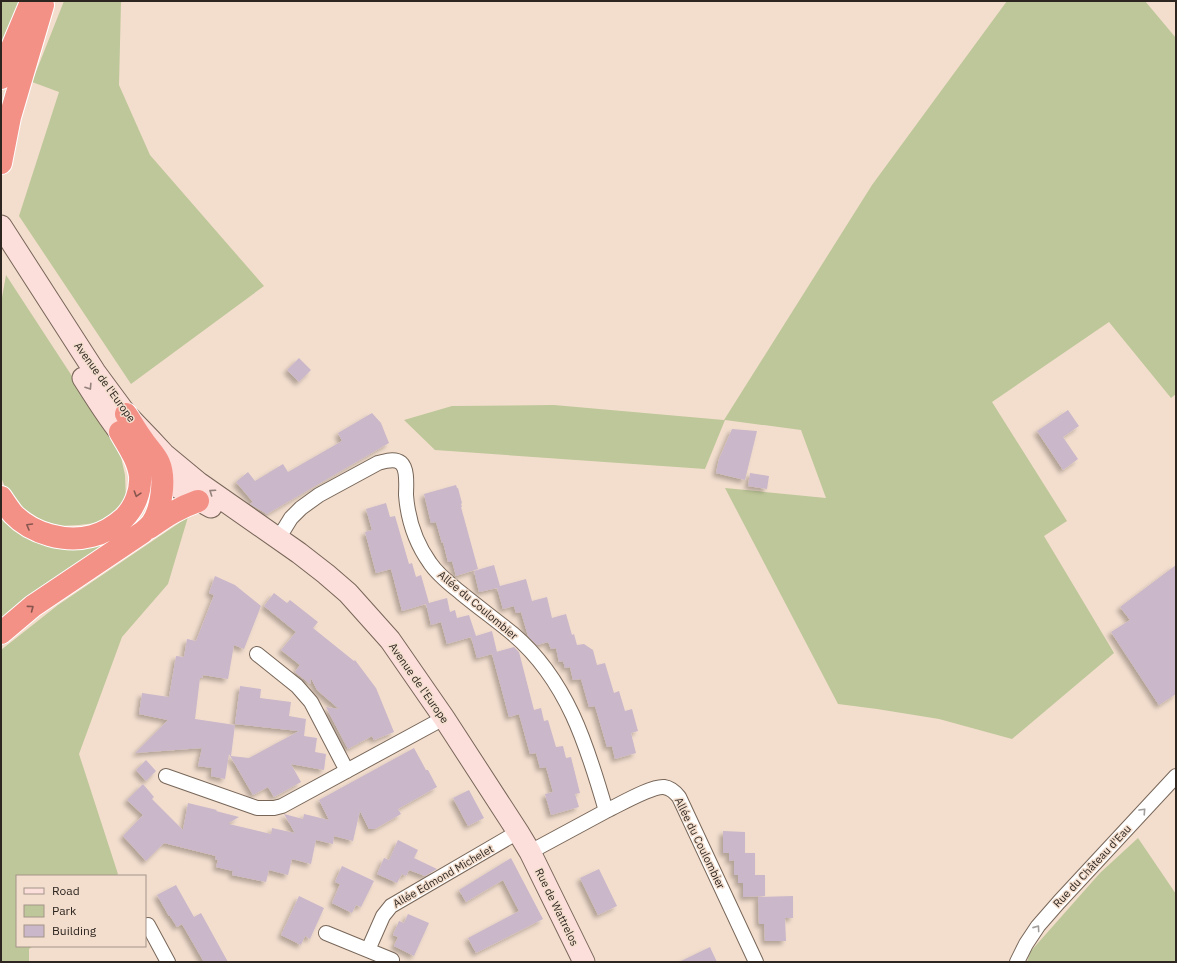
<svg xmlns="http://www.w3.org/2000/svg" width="1177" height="963" viewBox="0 0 1177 963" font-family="'IBM Plex Sans',sans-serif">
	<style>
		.green { fill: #bec799 }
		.building { fill: #cab7c9; filter: url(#shadow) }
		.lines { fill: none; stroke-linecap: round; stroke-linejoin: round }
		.street-casing { stroke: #776658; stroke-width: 16 }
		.secondary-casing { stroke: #776658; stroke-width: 23 }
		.highway-casing { stroke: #fff; stroke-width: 24 }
		.street { stroke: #fff; stroke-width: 14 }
		.secondary { stroke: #fcdedb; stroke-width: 21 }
		.highway { stroke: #f49187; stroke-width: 22 }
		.oneway { stroke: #94827d }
		.oneway2 { stroke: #87564e }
		.oneway3 { stroke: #a09d9a }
		.labels { text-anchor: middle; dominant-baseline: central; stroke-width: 3; stroke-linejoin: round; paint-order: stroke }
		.street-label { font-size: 11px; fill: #2d251f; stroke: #f3dece }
	</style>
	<defs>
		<filter id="shadow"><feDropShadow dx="-3.5" dy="3.5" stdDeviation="2" flood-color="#0004"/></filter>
	</defs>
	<rect width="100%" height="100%" fill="#f3dece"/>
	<path class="green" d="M1,1H21L1,51Z
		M64,1H122L121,3L119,85L150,155L264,286L131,384L19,216L59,92L32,82Z
		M1007,1H1145L1176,38V394L1171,398L1109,322L992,402L1067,521L1044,536L1114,653L1012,739L939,719L877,709L838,704L725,488L826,498L801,430L725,420L705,469L435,450L404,420L452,406L554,405L724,420L872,185Z
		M6,275L119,448L125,475L126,499L112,516L96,523L79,525L60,526L41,520L22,507L6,490L1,477V303Z
		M1,511L5,517L32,541L56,548L77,547L110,541L92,556L18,604L1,621Z
		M188,517L168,584L122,637L79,754L118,874L116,876H17V946H33L29,949V962H1V650L58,605Z
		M1138,838L1176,894V962H1027L1030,952L1100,873Z"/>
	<path class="building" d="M299,358L311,370L299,382L287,370Z
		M1068,410L1079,426L1063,437L1078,459L1063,470L1037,431Z
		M372,413L381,423L389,443L267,514L250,504L253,502L236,482L248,472L255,481L283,464L288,472L342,441L338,433Z
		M732,429L757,431L745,480L716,473L719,459Z
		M750,473L769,476L767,489L748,486Z
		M456,485L457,488H458L462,503L461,504L462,507H461L478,569L456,576L452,561L448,562L443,542L442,543L436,522L431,523L424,494Z
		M386,503L390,517L395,516L409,564L412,563L416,577L421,575L429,603L447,598L450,612L455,610L457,618L469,615L476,636L492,631L497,652H496L514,647L519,652L534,710L541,708L544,721L548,720L556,747L563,746L566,758L571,757L580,793L575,794L579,807L551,815L545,794L553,792L546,767L540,768L536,753L530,754L519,714L509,717L492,654L477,658L471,637L447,644L441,622L431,625L426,604L402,611L391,569L376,573L365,532L372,530L366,509Z
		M494,565L500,586L526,579L532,601L547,597L552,618L566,614L572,635L574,634L577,645L584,644L593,650L597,665L605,663L614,693L619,691L625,711L632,709L638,731L631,733L636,753L615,759L612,746L607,747L595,706L589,707L581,679L573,680L570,667L565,668L563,661L559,662L556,648L551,649L548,642L537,645L528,636L521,612L516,613L514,606L503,609L497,588L479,592L474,571Z
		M1176,565V694L1159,705L1111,632L1130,620L1120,607Z
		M215,576L235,585L261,606L244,649L234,645L228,679L203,675L202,678H200L195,719L235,725L231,756L249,758L299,731L235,724L240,686L261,689L260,698L291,702L289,716L306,719L304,736L317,738L315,752L326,754L324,770L291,764L301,782L274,797L268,787L253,795L229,754L225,779L211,776L212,768L198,766L202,748L135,753L168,720L139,714L142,693L169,697L176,656L184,657L187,639L196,641L214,595L209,593Z
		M274,593L287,603L290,600L318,622L313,628L354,661L355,660L376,688L394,732L374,740L372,736L348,749L326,707L339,709L317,690L311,678L310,684L295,672L300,665L281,650L296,632L264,606Z
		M414,748L426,770H428L437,787L398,809L401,814L375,829H369L360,811L353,841L334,836L333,844L316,840L311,864L292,859L288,875L269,870L266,882L232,875L233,871L216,867L218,860L215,859L216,856L164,843L146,861L123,836L143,815L127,800L143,784L154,797L152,799L183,830L188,803L217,810L216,811L239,817L229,823V824L271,834L272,828L295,833L284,814L303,819L304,814L329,820L319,800Z
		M146,760L156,771L146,781L136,770Z
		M469,790L484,818L468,826L453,798Z
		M723,831L745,832V853H755V875H765V896L743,897V883H738V875H734V860L729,861V853H723Z
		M398,840L418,850L414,858L437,869L425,876L409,870L406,876L402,874L397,883L377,874L384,858L389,860Z
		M511,858L543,919L476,953L468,938L519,911L503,880L466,902L459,890Z
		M342,866L374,881L361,907L356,905L352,913L332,903L340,884L335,882Z
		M599,869L617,906L598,915L580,878Z
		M176,885L194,917L201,913L228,962H204L182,924L177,927L170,916H169L157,895Z
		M299,896L324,908L310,939L305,936L301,945L281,935Z
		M793,896V918H785L786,941H765L764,924H759L758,897Z
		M408,914L429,923L414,956L394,946L398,937L393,935L399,921L404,923Z
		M710,947L717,962H679Z"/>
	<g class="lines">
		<defs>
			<path id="street" d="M278,539L291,518L301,508L319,495L378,463C385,461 395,458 401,463C408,469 406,487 406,495C408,521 415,542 430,563C438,575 450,584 461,593C478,607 496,620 513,634C567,680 587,745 606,811C619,805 651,786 664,787C671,788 675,792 679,797L756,962
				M257,654L297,686L311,702L347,771
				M166,776L257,808H274L282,806L444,718
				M530,852L606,811
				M148,925L168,962
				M326,933L392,960L391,962
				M368,950L383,916L391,906L518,832
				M1017,962L1026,944L1038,926L1059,902L1176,776"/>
			<path id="secondary" d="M1,226L95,372L126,414L151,440L164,454L199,483L299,553L326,574L348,593L390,640L444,718L518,832L530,852L584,962
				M83,378C98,401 112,425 131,446C153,472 181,491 211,507"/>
			<path id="highway" d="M1,78L10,52L31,2
				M1,163L10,117L43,5
				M1,497C5,503 9,509 13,514C32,534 66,543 92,536C104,533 115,526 124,518C135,507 141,491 140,476C138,460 128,446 120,432
				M149,528C166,516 178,508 198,501
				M1,633L33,606L143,532C146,529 149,527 152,523C161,510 166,479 159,463C156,455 148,448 143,440C137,432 132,423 126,414"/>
		</defs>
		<use href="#street" class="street-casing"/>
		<use href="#secondary" class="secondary-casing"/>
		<use href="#highway" class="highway-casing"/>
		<use href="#street" class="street"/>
		<use href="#secondary" class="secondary"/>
		<use href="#highway" class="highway"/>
	</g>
	<defs><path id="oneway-chevron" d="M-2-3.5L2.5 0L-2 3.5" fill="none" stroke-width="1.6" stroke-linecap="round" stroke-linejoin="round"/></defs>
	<g class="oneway">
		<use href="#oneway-chevron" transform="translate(89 387) rotate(57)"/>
		<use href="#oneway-chevron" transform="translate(212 492) rotate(-146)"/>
	</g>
	<g class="oneway2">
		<use href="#oneway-chevron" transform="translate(137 494) rotate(107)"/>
		<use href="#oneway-chevron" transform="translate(29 526) rotate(-150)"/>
		<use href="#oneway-chevron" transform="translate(31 608) rotate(-37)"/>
	</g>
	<g class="oneway3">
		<use href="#oneway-chevron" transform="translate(1143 811) rotate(-47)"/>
		<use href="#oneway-chevron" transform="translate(1037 928) rotate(-55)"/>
	</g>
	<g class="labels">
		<g class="street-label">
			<text transform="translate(105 382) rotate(54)">Avenue de l'Europe</text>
			<text transform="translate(478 605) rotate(40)">Allée du Coulombier</text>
			<text transform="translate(419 683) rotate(55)">Avenue de l'Europe</text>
			<text transform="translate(700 843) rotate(64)">Allée du Coulombier</text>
			<text transform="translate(1092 866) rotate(-47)">Rue du Château d'Eau</text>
			<text transform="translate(443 876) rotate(-30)">Allée Edmond Michelet</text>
			<text transform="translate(557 907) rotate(64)">Rue de Wattrelos</text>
		</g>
	</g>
	<rect width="1177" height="963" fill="none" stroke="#2d251f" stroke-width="4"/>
	<rect x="16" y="875" width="130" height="72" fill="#f3dece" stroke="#a49488"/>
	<rect x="24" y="888" width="20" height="6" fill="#fcdedb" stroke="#a49488"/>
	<text x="52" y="895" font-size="12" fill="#2d251f">Road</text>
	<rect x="24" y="905" width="20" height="12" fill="#bec799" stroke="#a49488"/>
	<text x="52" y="915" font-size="12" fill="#2d251f">Park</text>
	<rect x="24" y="925" width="20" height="12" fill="#cab7c9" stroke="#a49488"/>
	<text x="52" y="935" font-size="12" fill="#2d251f">Building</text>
</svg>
